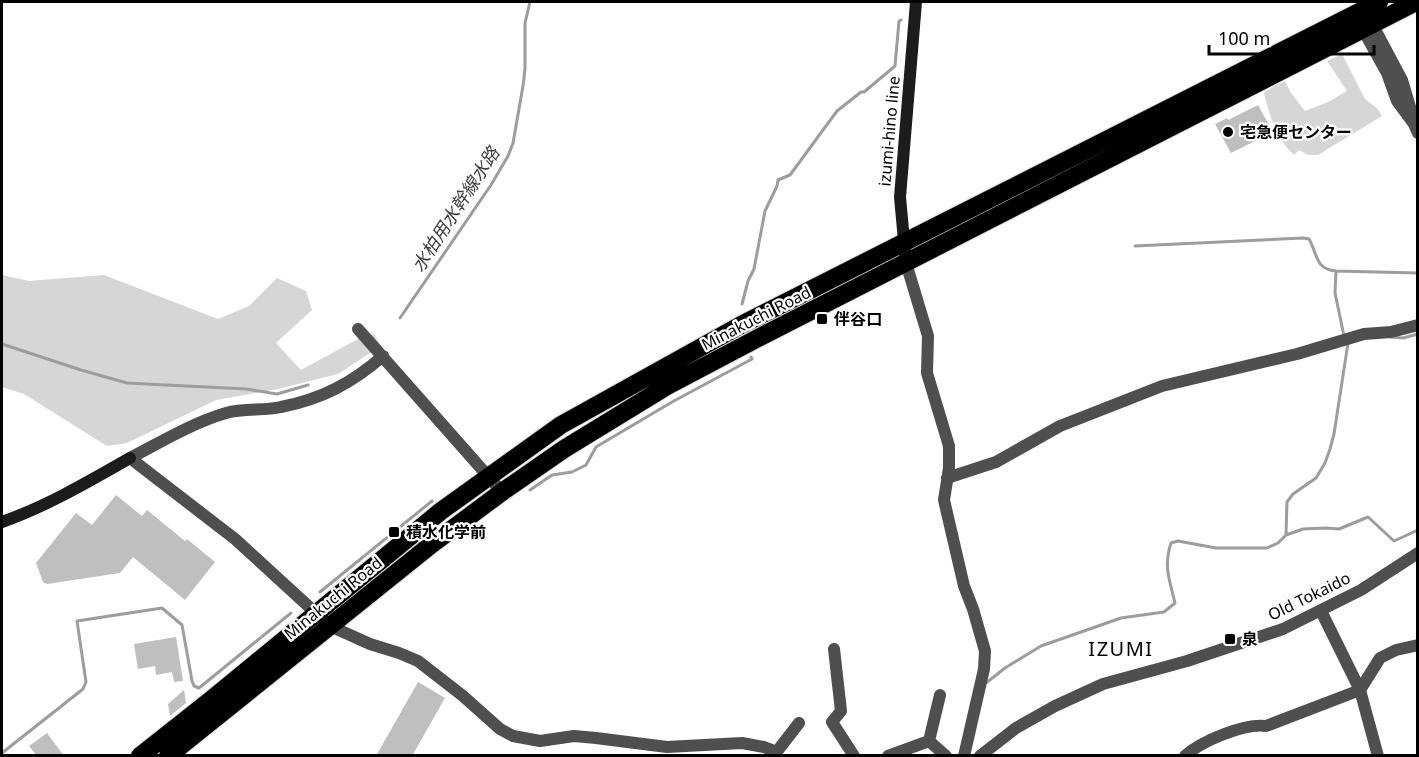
<svg xmlns="http://www.w3.org/2000/svg" width="1419" height="757" viewBox="0 0 1419 757" font-family="'Noto Sans','Noto Sans JP',sans-serif">
	<style>
		.green { fill: #d6d6d6 }
		.lines { fill: none; stroke-linecap: round; stroke-linejoin: round }
		.stream { stroke: #9d9d9d; stroke-width: 3 }
		.building { fill: #bfbfbf }
		.highway-casing { stroke: #dbdbdb; stroke-width: 20 }
		.street { stroke: #4f4f4f; stroke-width: 12 }
		.secondary { stroke: #1c1c1c; stroke-width: 12 }
		.highway { stroke: #000; stroke-width: 18 }
		.poi-dot { fill: #000; stroke: #fff; stroke-width: 2 }
		.labels { text-anchor: middle; dominant-baseline: central; stroke-width: 4.5; stroke-linejoin: round; paint-order: stroke }
		.street-label { font-size: 16px; fill: #000; stroke: #fff }
		.poi-label { font-size: 16px; font-weight: bold; fill: #000; stroke: #fff; text-anchor: start }
		.water-label { font-size: 18px; font-style: italic; fill: #3e3e3e; stroke: #fff }
		.quarter-label { font-size: 20px; letter-spacing: 1.5px; fill: #000; stroke: #fff }
	</style>
	<rect width="100%" height="100%" fill="#fff"/>
	<path class="green" d="M1342,54L1365,99L1377,108L1382,116L1318,155H1308L1299,150L1294,155C1276,138 1270,116 1264,93L1274,86L1285,81L1291,93L1305,111L1328,102L1347,91L1327,61Z
		M2,275L29,281L104,275L218,319L249,306L277,278L306,291L312,310L276,343L301,370L358,339L374,334L381,346L338,374L278,389L216,400L127,443L107,446L24,394L2,387Z"/>
	<g class="lines">
		<path class="stream" d="M1135,246L1303,238L1309,239C1318,255 1315,269 1336,271
			M742,304L748,281L754,269L765,211L777,186L778,180L790,175L837,111L861,92H864L895,66L899,21L901,20
			M400,318L491,185L508,156L513,143L523,86L525,69V23L530,2
			M1344,336L1335,293L1336,271L1418,273
			M1390,337L1403,338L1418,334
			M2,344L81,370L127,383L246,389L277,394L308,385
			M530,490L552,475L572,472L586,465L596,447L672,402L752,359L751,357
			M1286,535L1287,502L1293,494L1316,478L1325,463L1330,449L1334,434L1348,343
			M320,592L432,501
			M986,683L1005,668L1041,646L1121,618L1164,612L1175,603C1170,581 1163,567 1171,543L1178,541L1216,548H1267L1278,543L1286,535L1303,529L1326,528L1339,529L1368,517L1394,541L1418,530
			M2,753L83,689L86,682L77,621L162,608L182,625L192,681L194,686L199,688L291,613"/>
	</g>
	<path class="building" d="M1258,105L1273,132L1231,153L1215,124L1227,118L1228,120Z
		M116,495L142,516L147,510L185,541L187,539L215,562L185,600L133,557L120,573L47,584L43,582L36,563L76,513L92,525Z
		M176,637L183,681L174,682L172,672L156,675L155,666L138,669L134,644Z
		M418,682L445,698L412,756H376Z
		M184,690L186,703L170,716L168,704Z
		M47,733L64,756H37L29,746Z"/>
	<g class="lines">
		<defs>
			<path id="highway" d="M140,756L212,699L441,511L561,425L741,325L1379,2
				M168,756L432,544L502,492L564,449L667,386L760,337L1416,2"/>
		</defs>
		<use href="#highway" class="highway-casing"/>
		<path class="street" d="M1362,28L1387,73L1397,101L1414,124L1418,133
			M1377,33L1402,80L1413,117
			M906,263L928,336L927,373L949,446V468L944,500L964,586L973,609L985,651L984,669L964,756
			M358,329L502,492
			M383,356C352,383 322,399 281,407C263,411 244,408 226,413C192,423 161,442 130,458L235,539L330,626L370,644L399,653L418,661L463,696L500,729L513,736L540,741L574,736L596,738L667,747L742,743L764,747L772,750L777,756
			M947,478L996,462L1060,426L1162,386L1297,354L1364,334L1391,332L1418,325
			M1321,611L1360,690L1378,756
			M834,649L841,711L832,722L854,756
			M929,741L940,695
			M775,754L799,723
			M888,756L929,741L946,756
			M980,756L1016,728L1055,706L1103,684L1187,661L1283,629L1361,590L1418,553
			M1185,756C1201,741 1245,723 1266,726L1360,690L1380,658L1396,650L1418,645"/>
		<path class="secondary" d="M906,263L900,197L916,2
			M2,522C47,506 88,482 130,458"/>
		<use href="#highway" class="highway"/>
	</g>
	<g class="poi-dot">
		<circle cx="1228" cy="132" r="6"/>
		<rect x="816" y="313" width="12" height="12" rx="3"/>
		<rect x="388" y="526" width="12" height="12" rx="3"/>
		<rect x="1224" y="633" width="12" height="12" rx="3"/>
	</g>
	<g class="labels">
		<g class="street-label">
			<text transform="translate(889 131) rotate(-85)">izumi-hino line</text>
			<text transform="translate(756 318) rotate(-27)">Minakuchi Road</text>
			<text transform="translate(1309 596) rotate(-26)">Old Tokaido</text>
			<text transform="translate(333 598) rotate(-39)">Minakuchi Road</text>
		</g>
		<g class="poi-label">
			<text x="1240" y="132">宅急便センター</text>
			<text x="834" y="319">伴谷口</text>
			<text x="406" y="532">積水化学前</text>
			<text x="1242" y="639">泉</text>
		</g>
		<g class="water-label">
			<text transform="translate(455 209) rotate(-57)">水柏用水幹線水路</text>
		</g>
		<g class="quarter-label">
			<text x="1121" y="648">IZUMI</text>
		</g>
	</g>
	<rect width="1419" height="757" fill="none" stroke="#000000" stroke-width="6"/>
	<path d="M1209 45v9h165v-9" fill="none" stroke="#000000" stroke-width="3"/>
	<text x="1218" y="45" font-size="18" fill="#000000" stroke="#ffffff" stroke-width="4.5" paint-order="stroke">100 m</text>
</svg>
